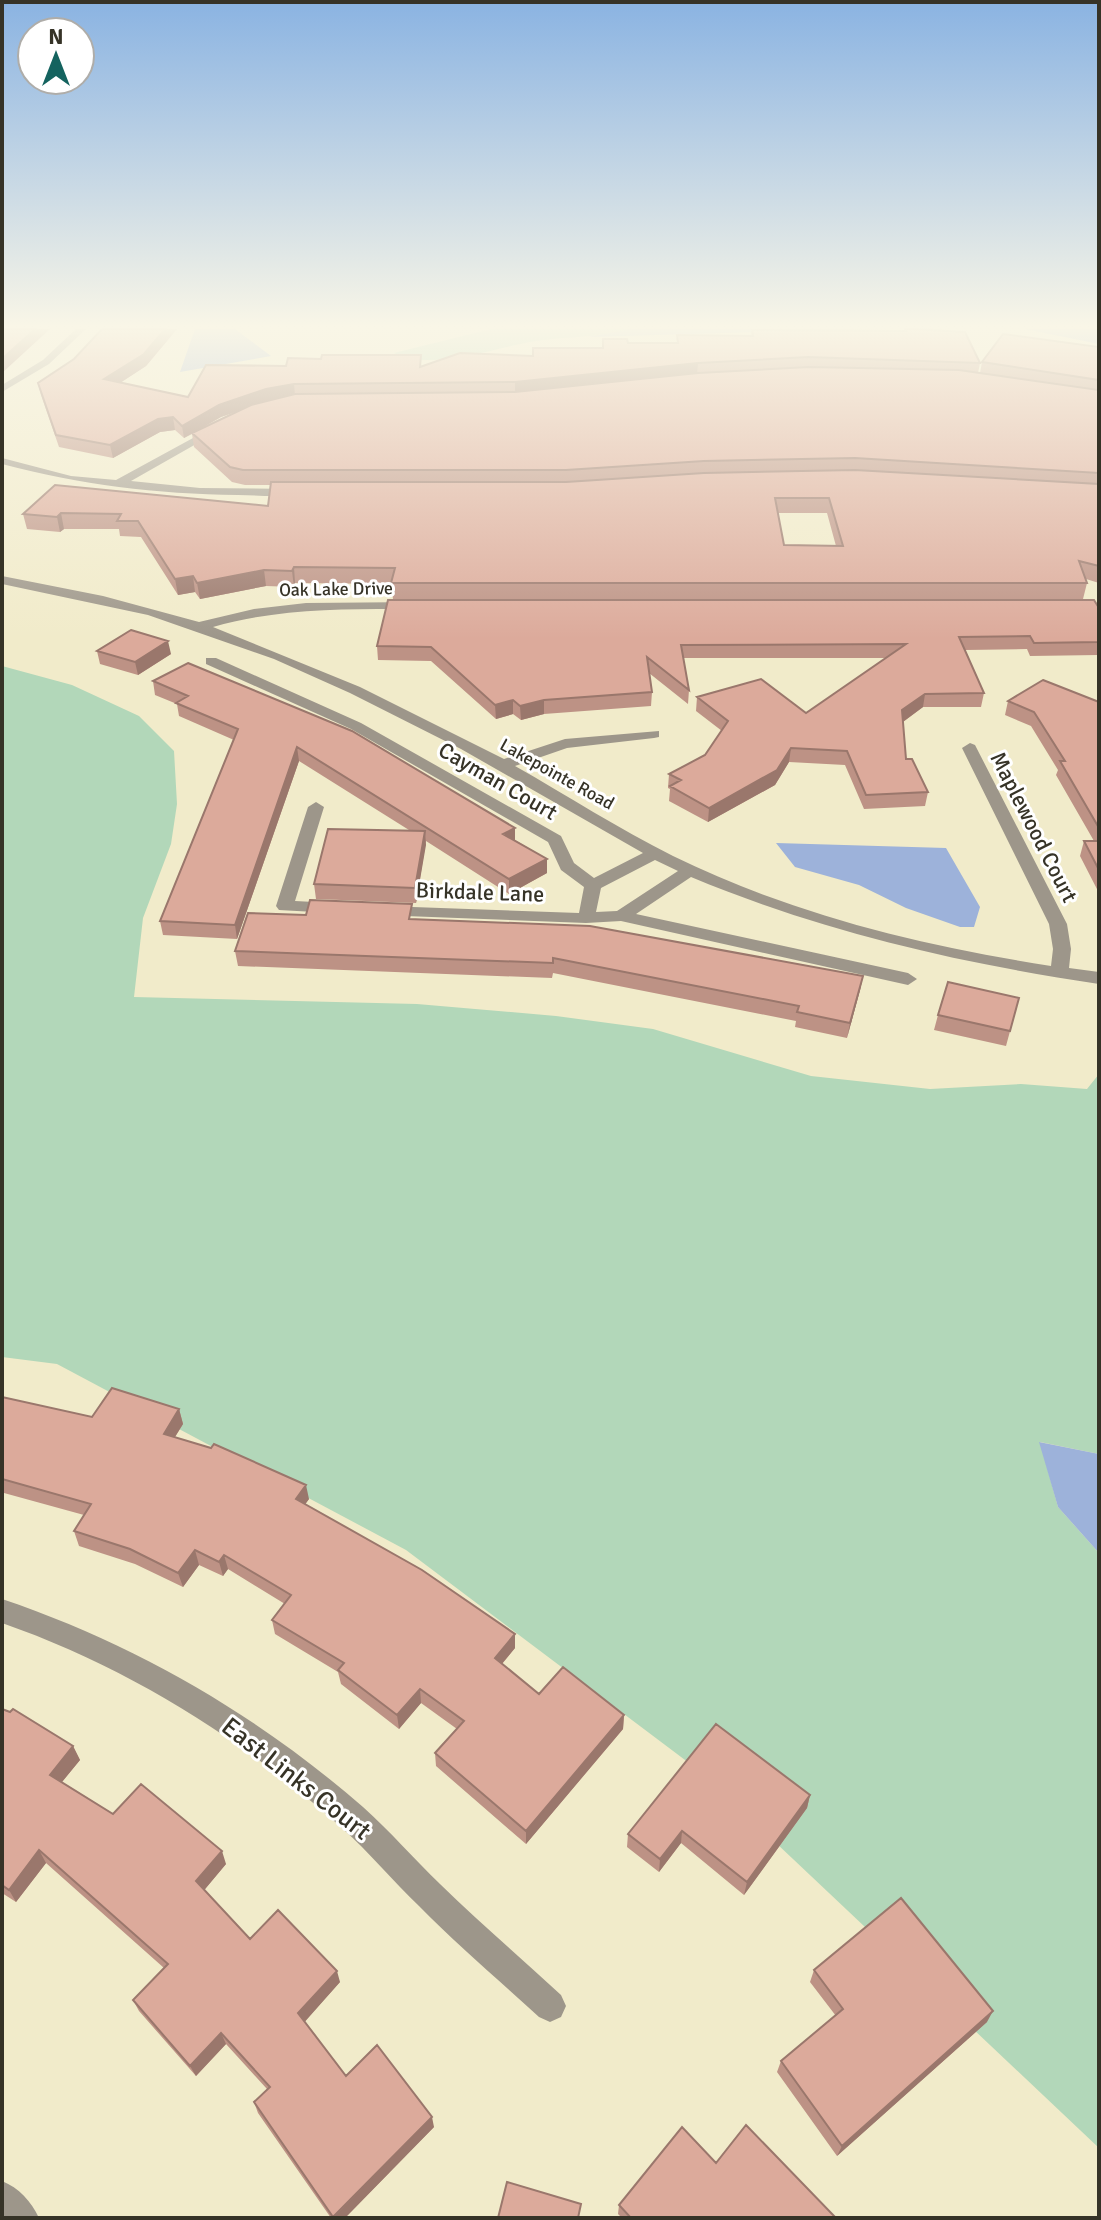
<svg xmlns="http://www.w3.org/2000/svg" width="1101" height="2220" viewBox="0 0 1101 2220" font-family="Signika,sans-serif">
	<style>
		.green { fill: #b2d7b9 }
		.water { fill: #9db2da }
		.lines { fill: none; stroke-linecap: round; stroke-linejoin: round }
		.minor { fill: #9d968a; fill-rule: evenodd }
		.wall { fill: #bd9285; fill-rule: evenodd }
		.shaded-wall { fill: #9a776c }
		.building { fill: #dcaa9b; stroke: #9a776c; stroke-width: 2; fill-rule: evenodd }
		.labels { text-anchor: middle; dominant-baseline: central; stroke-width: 6; stroke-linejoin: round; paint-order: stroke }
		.far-street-label { font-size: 18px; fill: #363327; stroke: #fff }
		.street-label { font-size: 22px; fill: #363327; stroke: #fff }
		.near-street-label { font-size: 26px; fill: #363327; stroke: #fff }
	</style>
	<rect width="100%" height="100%" fill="#f1ebca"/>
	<path class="green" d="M491,329H629C598,338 568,336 536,341C496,347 432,372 394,353Z
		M2,666L72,685L139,716L174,751L177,804L171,844L143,918L134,997L417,1004L556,1016L653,1029L811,1076L930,1089L1021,1084L1087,1089L1099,1074V1454L1040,1442L1058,1507L1099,1553V2148L701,1772L406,1550L57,1364L2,1357Z"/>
	<path class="water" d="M195,329H235L271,356L180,372Z
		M629,329H784L786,331L589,337Z
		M1025,329H1099V344Z
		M776,843L946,848L980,907L974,927H960L906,908L859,885L795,867Z
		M1039,1442L1099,1454V1553L1058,1507Z"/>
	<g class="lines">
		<path class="minor" d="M76,329H86L49,364L2,392V385L43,360Z
			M215,426L219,427V431L131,481L200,488L295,489L301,492L299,494C280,498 258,495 238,495C156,494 81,485 2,464V458L71,476L116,480Z
			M2,576L103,596L199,622L254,609L306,603L419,602V608L414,609C346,609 279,608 213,627L360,687L504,759L565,739L659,731V737L654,738L567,748L515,766C568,796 619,829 673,856C791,914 922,946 1051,966L1053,949L1049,924L962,748L970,743L975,745L1067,924L1071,949L1069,968L1099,972V984C959,963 823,932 691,877L636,914L908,973L917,979L908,985L621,921L586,923L379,915L376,911L379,907L385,906L579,913L584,887L561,870L548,842L351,729L206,664V658H216L361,723L561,836L574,863L594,878L643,853L461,749L350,693L274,659L148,615L2,584ZM655,860L678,871L617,911L596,912L601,888Z
			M316,802L324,807L295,901L333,903L342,908L333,913L279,910L276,906L308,807Z
			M2,1599C135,1644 256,1714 363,1807C390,1831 414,1859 440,1884C479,1922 521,1958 561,1995L566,2006L561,2017L550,2022L539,2017C499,1980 457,1945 419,1906C393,1881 369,1852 342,1828C243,1739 128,1667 2,1623Z
			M2,2181C19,2188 31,2201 39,2218H2Z"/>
	</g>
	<path class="wall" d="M102,329H177L146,366L120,383L188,397L422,366L533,356L603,348V339L628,343H677V335L751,336L752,330L904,331V329L980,363L978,373H980L982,362L1099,347V583L1086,579L1087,583L1083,599H393L391,584L295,583L294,587L266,586L200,599L195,592L178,595L141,537L120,536L119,529H64L60,532L27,529L23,514L268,506L271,485H245L232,482L194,447L192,434L184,438L175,430L160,432L113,458L59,447L41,395L38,383L74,359ZM238,411L202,428L221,417ZM778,513H827L836,546L784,545Z
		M1099,608V660L1097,658L1098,655L1030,656L1027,649L965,650L984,693L981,707H923L903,722L906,759L928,792L925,806L864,809L845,765L789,762L775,785L708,822L669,801L670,789L668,788L669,774L705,755L722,731L696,711L697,697L806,713L886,658H683L689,690L688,704L649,673L652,692L651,706L544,714L521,720L513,714L496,719L431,661L378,660L377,646Z
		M97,651L171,654L138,675L100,664Z
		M153,681L515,840L547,859V873L509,894L426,841L416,903L316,899L314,884L409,830L299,761L237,939L163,935L160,921L234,740L179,716L177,704L155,695Z
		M1008,701L1099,702V893L1080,856L1084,841H1094L1056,775L1058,770L1031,726L1005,715Z
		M413,919L863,976L860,990L847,1038L795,1027L796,1021L553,973L552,978L238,966L235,951Z
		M1019,998L1006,1046L934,1030L938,1015Z
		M2,1397L92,1417L179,1409L183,1424L175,1437L309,1499L305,1504L515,1634V1648L502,1664L539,1694L624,1715L623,1729L526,1844L436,1766L435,1753L457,1729L421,1703L399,1729L341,1684L338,1672L275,1634L272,1620L285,1604L228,1569L223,1576L199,1565L183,1587L135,1564L79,1546L74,1531L84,1515L4,1493L2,1496Z
		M2,1709L73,1746L80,1760L62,1782L113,1814L226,1864L204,1890L250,1939L340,1982L304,2022L346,2076L434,2127L345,2218H331L258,2113L254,2102L267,2089L226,2044L196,2076L139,2011L133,2000L164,1968L46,1863L16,1902L2,1893Z
		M810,1795L807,1808L744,1895L681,1843L659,1872L627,1847L628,1834Z
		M814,1970L987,2022L837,2156L777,2072L781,2061L836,2016L810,1982Z
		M716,2163L836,2218H622L618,2214L619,2205Z"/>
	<path class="shaded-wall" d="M35,329H50L2,373V359Z
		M165,329H177L146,366L106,392L104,379Z
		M698,363L697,375L515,394V382Z
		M294,384L295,396L267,401L221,417L184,438L182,426L219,405L266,389Z
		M173,417L175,430L160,432L113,458L110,445L158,419Z
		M61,513L64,529L60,532L57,517Z
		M294,567L295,583L294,587L292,571Z
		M264,570L266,586L200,599L197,583Z
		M193,576L195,592L178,595L175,579Z
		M168,641L171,654L138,675L135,662Z
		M925,694L923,707L900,724L902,710Z
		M513,700V714L496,719L495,705Z
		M544,700V714L521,720L520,706Z
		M297,747L299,761L237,939L235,925Z
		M791,748L789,762L775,785L708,822L709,808Z
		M515,828V842L503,834Z
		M425,831L426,845L416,903L415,888Z
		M547,859V873L509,894V879Z
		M863,976L860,990L847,1038L850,1023Z
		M179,1409L183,1424L168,1448L164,1434Z
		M306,1485L309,1499L299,1513L296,1499Z
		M195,1550L199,1565L183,1587L178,1573Z
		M224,1555L228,1569L223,1576L219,1562Z
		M515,1634V1648L495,1672V1658Z
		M420,1689L421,1703L399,1729L397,1715Z
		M624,1715L623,1729L526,1844V1831Z
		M73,1746L80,1760L57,1788L50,1775Z
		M810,1795L807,1808L744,1895L747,1882Z
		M682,1831L681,1843L659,1872L660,1859Z
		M39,1850L46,1863L16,1902L9,1890Z
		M222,1851L226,1864L201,1894L196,1881Z
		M337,1971L340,1982L302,2025L298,2013Z
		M993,2011L987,2022L837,2156L842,2146Z
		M221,2033L226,2044L196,2076L190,2066Z
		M432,2117L434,2127L345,2218H333Z"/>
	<path class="building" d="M2,329H33H32H35L2,359Z
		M102,329H165L144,354L104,379L188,397L206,365L286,366L288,358L321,359L322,355H421L420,367L460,353L533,356V348H603V339H627L628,343H678L677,335L753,336L752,330L906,331L905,329H914L965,332L980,363L808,357L698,363L515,382L294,384L266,389L219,405L182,426L173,417L158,419L110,445L56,435L38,383L74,359Z
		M1003,334L1099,347V380L982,362Z
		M809,367L959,370L1099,390V473L855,458L704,461L566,470H243L230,467L192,433L251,405L295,394L515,392L698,373Z
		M855,470L1099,484V566L1079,561L1087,583H391L395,568L294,567L292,571L264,570L197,583L193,576L175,579L138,521H117L121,514L61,513L57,517L23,514L55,485L268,506L271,482H566L704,473ZM775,498H829L843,546L784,545Z
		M388,600H1094L1099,608V642L1034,643L1030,636L959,637L984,693L925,694L902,710L906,759H912L928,792L866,795L847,751L791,748L777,770L709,808L670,786L681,780L669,774L705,755L728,721L697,697L761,679L806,713L906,644L681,645L689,690L647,657L652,692L544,700L520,706L513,700L495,705L431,647L377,646Z
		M131,630L168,641L135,662L97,651Z
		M188,663L352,731L515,828L503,834L547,859L509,879L297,747L235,925L160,921L238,729L176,703L188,696L153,681Z
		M1043,680L1099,702V828L1060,761H1065L1034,712L1008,701Z
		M328,829L425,831L415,888L314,884Z
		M1084,841H1099V870Z
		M310,900L412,904L409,919L590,926L863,976L850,1023L797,1012L799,1006L553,958V963L235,951L248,913L306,915Z
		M948,982L1019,998L1010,1031L938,1015Z
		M112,1388L179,1409L164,1434L211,1448L214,1444L306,1485L296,1499L422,1570L515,1634L495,1658L539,1694L563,1667L624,1715L526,1831L435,1753L464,1721L420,1689L397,1715L338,1670L344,1663L272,1620L291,1595L224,1555L219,1562L195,1550L178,1573L130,1549L74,1531L91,1504L2,1479V1397L92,1417Z
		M2,1709L10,1712L13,1709L73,1746L50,1775L113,1814L141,1784L222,1851L196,1881L250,1939L278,1910L337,1971L298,2013L346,2076L377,2045L432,2117L333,2217L254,2102L270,2087L221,2033L190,2066L133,2000L168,1964L39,1850L9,1890L2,1885Z
		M716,1724L810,1795L747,1882L682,1831L660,1859L628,1834Z
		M901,1898L993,2011L842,2146L781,2061L843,2009L814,1970Z
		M746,2125L836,2218H631L619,2205L682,2127L716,2163Z
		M507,2182L581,2204L578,2218H498Z"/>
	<linearGradient id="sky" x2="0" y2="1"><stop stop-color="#8ab3e2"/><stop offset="0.51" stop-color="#f9f6e7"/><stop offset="1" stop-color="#f9f6e7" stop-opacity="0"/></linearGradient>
	<rect width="1101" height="639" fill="url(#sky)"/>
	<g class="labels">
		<g class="far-street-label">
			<text transform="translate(336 589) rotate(-1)">Oak Lake Drive</text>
			<text transform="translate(557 774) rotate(29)">Lakepointe Road</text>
		</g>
		<g class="street-label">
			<text transform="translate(498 781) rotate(30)">Cayman Court</text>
			<text transform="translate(1034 827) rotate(63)">Maplewood Court</text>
			<text transform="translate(480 892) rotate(2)">Birkdale Lane</text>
		</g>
		<g class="near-street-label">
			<text transform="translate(296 1779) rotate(38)">East Links Court</text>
		</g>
	</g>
	<rect width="1101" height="2220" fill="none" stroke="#363327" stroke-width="8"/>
	<g transform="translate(56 56)"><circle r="38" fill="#ffffff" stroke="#afada9" stroke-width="2"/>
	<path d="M0-6L14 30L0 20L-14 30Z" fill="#14635f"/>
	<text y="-12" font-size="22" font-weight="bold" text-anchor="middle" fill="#363327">N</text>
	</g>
</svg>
